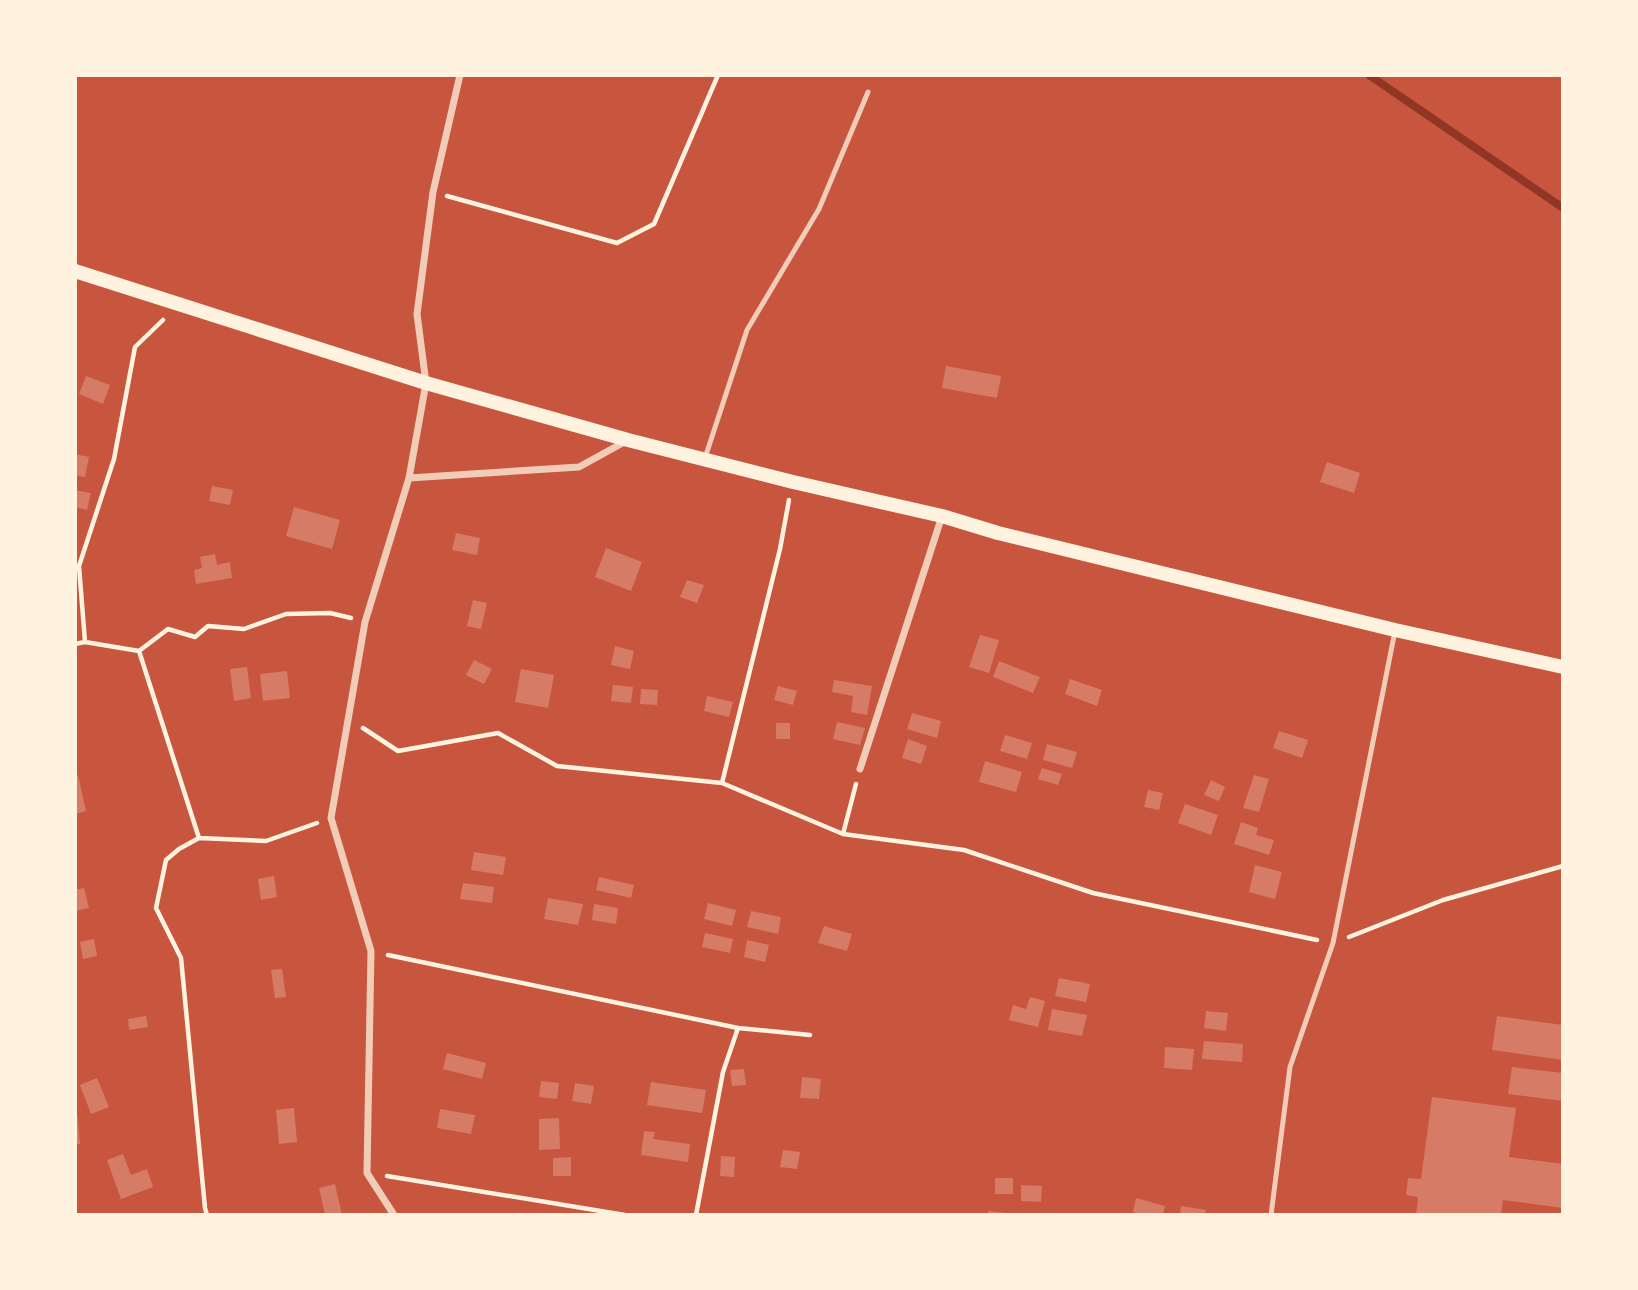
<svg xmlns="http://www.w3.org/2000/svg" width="1638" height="1290" viewBox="0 0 1638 1290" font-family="Helvetica,sans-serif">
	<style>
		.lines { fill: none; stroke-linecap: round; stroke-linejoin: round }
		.stream { stroke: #8f3625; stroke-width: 8 }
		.building { fill: #d67c66 }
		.path { stroke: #fff3e0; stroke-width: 4.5 }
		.service { stroke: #f1ccb7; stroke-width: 5 }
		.minor { stroke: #f1ccb7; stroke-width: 7 }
		.secondary { stroke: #fff3e0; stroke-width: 14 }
	</style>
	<rect width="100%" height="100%" fill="#c8553d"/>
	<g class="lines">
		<path class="stream" d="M1369,75L1563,208"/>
	</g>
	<path class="building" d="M946,366L1001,376L997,398L942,388Z
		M86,376L110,385L103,404L79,394Z
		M75,454L89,457L85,477L75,475Z
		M1327,462L1360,473L1354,493L1320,482Z
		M212,486L233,490L230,505L209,501Z
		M75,490L91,493L87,510L75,507Z
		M294,507L340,520L332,549L286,536Z
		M456,533L480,538L477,555L452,550Z
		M606,548L642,562L631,591L595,577Z
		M215,554L217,565L230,562L232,578L196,584L194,570L202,568L200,557Z
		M687,580L704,585L697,603L680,597Z
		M473,600L487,603L481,629L467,626Z
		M980,635L999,640L989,673L969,667Z
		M615,646L634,651L630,669L611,665Z
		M474,660L492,669L484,684L466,675Z
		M999,661L1040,677L1033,693L993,677Z
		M247,667L251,698L234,701L230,669Z
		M521,669L554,675L548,708L515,702Z
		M287,671L290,698L263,701L260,674Z
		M1070,679L1102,690L1097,706L1065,694Z
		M834,680L872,686L867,715L851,712L853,696L832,692Z
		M613,685L633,687L631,703L611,701Z
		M778,686L797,691L793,705L774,700Z
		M641,689L658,690L657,705L640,704Z
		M707,696L733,702L729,717L704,711Z
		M912,713L941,721L937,738L907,729Z
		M837,722L865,728L860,745L833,739Z
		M776,723H790V739H776Z
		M1279,731L1308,740L1302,758L1273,748Z
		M1005,735L1032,743L1027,759L1000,751Z
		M908,739L927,746L921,764L902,758Z
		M1047,744L1077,752L1072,768L1043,760Z
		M985,761L1022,772L1016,792L979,782Z
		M1042,768L1062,774L1058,785L1038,779Z
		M78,775L86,811L75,814V776Z
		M1254,775L1269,779L1259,812L1243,808Z
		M1211,780L1225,787L1219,801L1204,795Z
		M1148,790L1163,793L1159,810L1144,807Z
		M1185,804L1218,815L1211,835L1178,823Z
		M1241,822L1258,828L1256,835L1274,840L1269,855L1234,844Z
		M474,852L506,857L503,875L471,870Z
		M1255,865L1282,872L1275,899L1249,892Z
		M274,876L277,897L261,900L258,879Z
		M599,877L634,885L631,898L596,890Z
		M463,883L494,887L492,903L460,899Z
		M84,888L89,908L76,911L75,890Z
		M548,898L583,904L578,925L544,919Z
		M708,903L736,910L732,926L704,919Z
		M594,904L618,908L616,924L592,920Z
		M751,911L781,917L778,934L747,927Z
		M824,926L852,934L847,951L818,943Z
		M705,933L733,939L730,953L702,947Z
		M94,939L97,956L83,959L80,942Z
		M747,940L769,945L765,962L744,957Z
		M282,969L286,997L275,998L271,970Z
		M1059,978L1090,984L1086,1002L1055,996Z
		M1030,997L1045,1001L1038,1027L1009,1020L1013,1005L1026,1009Z
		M1052,1009L1087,1015L1082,1036L1048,1030Z
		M1206,1011L1228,1013L1226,1031L1204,1028Z
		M146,1016L148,1027L129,1030L128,1019Z
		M1497,1016L1563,1025V1060L1492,1050Z
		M1204,1041L1243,1044L1242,1062L1202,1059Z
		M1165,1047L1194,1049L1192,1070L1164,1068Z
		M447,1053L486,1063L482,1079L443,1069Z
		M1512,1067L1563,1073V1101L1508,1094Z
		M744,1069L746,1085L732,1086L730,1070Z
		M802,1077L821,1079L819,1099L800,1098Z
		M97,1078L109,1107L91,1114L80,1085Z
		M541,1081L559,1083L557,1099L539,1097Z
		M651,1082L706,1090L702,1113L647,1105Z
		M575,1083L594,1086L591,1104L572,1101Z
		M1432,1097L1516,1108L1509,1157L1563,1164V1208L1503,1200L1501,1215H1416L1418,1197L1406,1195L1408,1178L1421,1179Z
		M294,1108L297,1142L279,1144L276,1110Z
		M440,1109L475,1115L471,1134L437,1128Z
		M75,1112H77L80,1144L75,1145Z
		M559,1118L560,1149L539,1150V1119Z
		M644,1131L655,1132L653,1139L690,1144L688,1162L641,1155Z
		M783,1150L800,1152L797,1169L780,1167Z
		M123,1154L131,1175L147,1169L153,1187L121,1199L107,1160Z
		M721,1156L735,1157L734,1177L720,1176Z
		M571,1157V1176H553V1158Z
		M995,1178H1013V1194H995Z
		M335,1184L342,1215H325L319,1188Z
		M1021,1185L1042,1186L1041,1202L1021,1201Z
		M1136,1198L1165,1206L1163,1215H1143L1133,1212Z
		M1181,1206L1206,1210L1205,1215H1180Z
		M988,1211L1008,1213V1215H988Z"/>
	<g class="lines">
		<path class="path" d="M447,196L617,243L654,224L718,75
			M85,642L79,566L114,459L135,347L163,320
			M75,644L85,642L139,651L199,838
			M139,651L168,629L195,637L208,626L244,629L286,614L330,613L351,618
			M363,728L398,751L498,733L557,766L722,783L843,834L964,850L1093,893L1317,940
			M722,783L780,549L789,500
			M843,834L856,784
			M1349,937L1443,900L1563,866
			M388,955L738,1028L810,1035
			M387,1176L625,1215
			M207,1215L205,1208L181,958L156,908L166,860L179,849L199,838L266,841L317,823
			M696,1215L723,1072L738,1028"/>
		<path class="service" d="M705,458L747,330L819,209L868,92
			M1271,1215L1290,1067L1333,943L1395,631"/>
		<path class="minor" d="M409,478L426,383L417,314L433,192L460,75
			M860,769L942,516
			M394,1215L367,1173L371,951L331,818L365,622L409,478L579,467L628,440"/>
		<path class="secondary" d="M75,271L426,383L628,440L793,482L942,516L998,533L1395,630L1563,667"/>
	</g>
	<rect width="1638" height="1290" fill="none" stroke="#fff3e0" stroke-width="154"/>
</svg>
